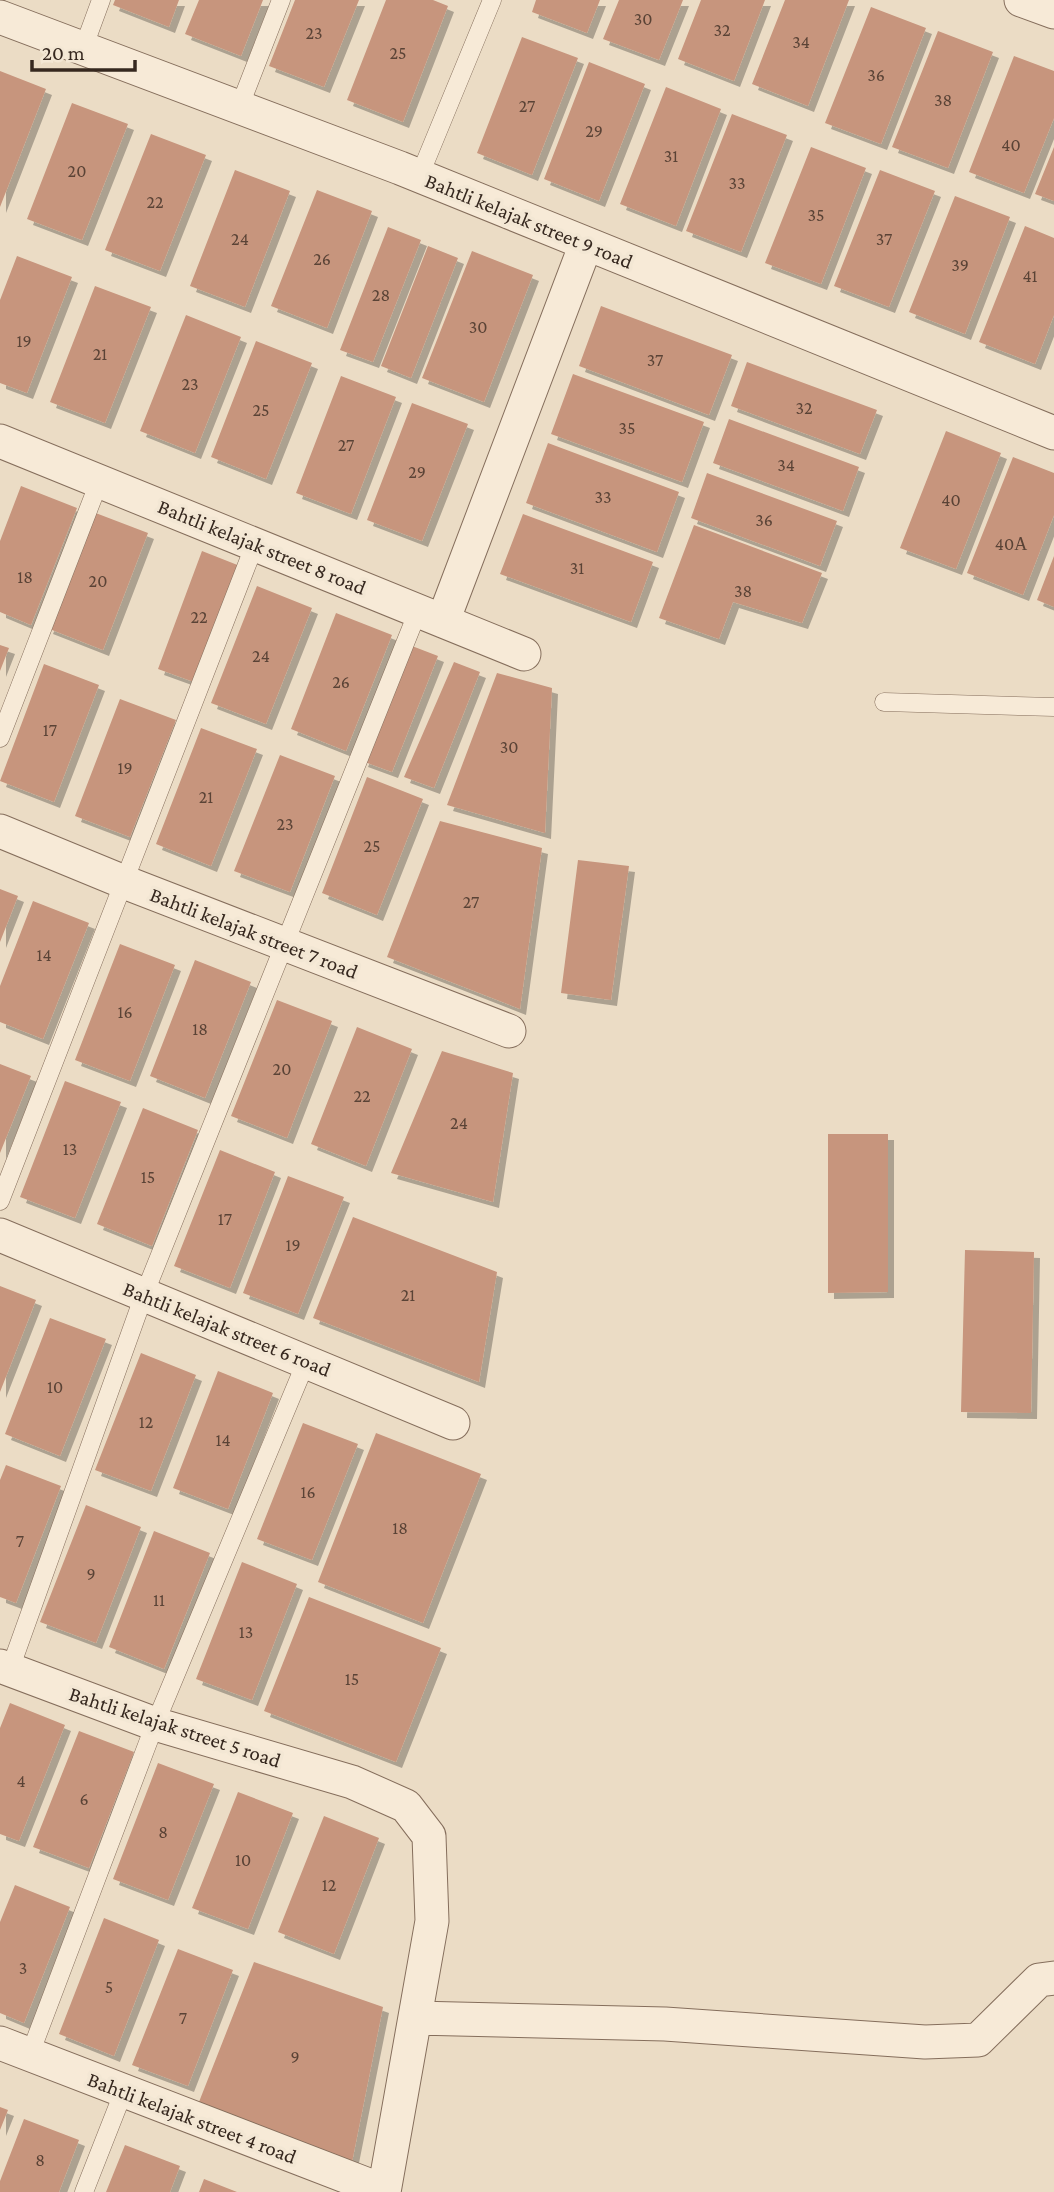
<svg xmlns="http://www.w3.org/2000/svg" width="1054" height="2192" viewBox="0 0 1054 2192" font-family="'Crimson Pro',serif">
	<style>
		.building { fill: #c7957d; filter: url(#shadow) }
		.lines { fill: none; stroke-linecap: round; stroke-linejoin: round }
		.service-casing { stroke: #856e5c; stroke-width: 19 }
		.minor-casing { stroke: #856e5c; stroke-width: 35 }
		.service { stroke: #f7ead7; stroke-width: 18 }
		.minor { stroke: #f7ead7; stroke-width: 33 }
		.labels { text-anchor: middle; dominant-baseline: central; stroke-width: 7; stroke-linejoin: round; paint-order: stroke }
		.number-label { font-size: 18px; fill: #5a4336 }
		.street-label { font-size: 21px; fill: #36281f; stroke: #f3e7d4 }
	</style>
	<defs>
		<filter id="shadow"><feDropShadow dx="6" dy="6" stdDeviation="0" flood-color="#0004"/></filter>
	</defs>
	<rect width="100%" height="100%" fill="#ebdcc5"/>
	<path class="building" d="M115,0H179L169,27L113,5Z
		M199,0H263L241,56L185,34Z
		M295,0H359L324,87L269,66Z
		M386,0H433L448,6L403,122L347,100Z
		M536,0H600L587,33L532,12Z
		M619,0H683L659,60L603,39Z
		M701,0H765L734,81L678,59Z
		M785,0H849L808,106L752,84Z
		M871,7L926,28L881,144L825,123Z
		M938,31L993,52L948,168L892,147Z
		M522,37L578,58L532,175L477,153Z
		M1014,56L1054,71V118L1024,193L969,172Z
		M589,62L645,84L599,201L544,179Z
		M0,71L46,89L0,207Z
		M666,87L721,109L676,226L620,204Z
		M72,103L128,124L82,240L27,219Z
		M732,114L787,135L741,252L686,231Z
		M151,134L206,155L160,271L105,250Z
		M811,147L866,168L821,284L765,263Z
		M1054,147V201L1035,194Z
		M235,170L290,191L245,307L190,286Z
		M880,170L935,191L889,307L834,286Z
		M317,190L372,211L327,328L271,306Z
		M955,196L1010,217L965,334L909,312Z
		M1025,226L1054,238V315L1035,364L979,342Z
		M388,227L421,240L373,362L340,350Z
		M428,246L458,258L411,378L381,366Z
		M472,251L533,275L484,402L422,378Z
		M17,256L72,277L27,393L0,383V300Z
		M95,286L151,307L105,423L50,402Z
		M601,306L732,355L709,415L579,366Z
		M186,315L241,337L195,453L140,431Z
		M256,341L312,363L266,479L211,457Z
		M747,362L877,410L860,454L731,406Z
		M573,374L704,422L682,482L551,434Z
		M341,376L396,397L351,514L296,493Z
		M412,403L468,424L422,541L367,520Z
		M729,419L859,467L843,511L713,463Z
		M946,431L1001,453L956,569L900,548Z
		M548,443L679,492L657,552L526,503Z
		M1013,457L1054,473V515L1023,595L967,573Z
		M707,473L837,521L820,566L691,518Z
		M21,486L77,508L31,625L0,612V541Z
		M93,512L148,533L103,650L47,628Z
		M523,514L653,562L631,622L500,574Z
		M694,525L822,573L802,623L733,602L719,639L659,618Z
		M202,551L240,566L194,682L158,669Z
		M1054,556V607L1037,600Z
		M257,586L312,608L266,724L211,703Z
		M336,613L392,635L346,751L291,729Z
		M0,645L9,648L0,671Z
		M412,646L438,656L392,772L362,761Z
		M454,662L480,672L434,788L404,777Z
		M44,664L99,685L54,802L0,781Z
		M497,673L552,688L545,833L447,805Z
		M120,699L176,720L130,837L75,816Z
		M201,728L257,749L211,866L156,844Z
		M280,755L335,776L290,892L234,871Z
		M367,777L423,799L377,915L322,893Z
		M440,821L542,848L520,1009L387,957Z
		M578,860L629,866L611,1000L561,993Z
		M0,889L18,896L0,942Z
		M33,901L89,923L43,1039L0,1022V986Z
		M120,944L175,965L130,1081L75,1060Z
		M195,960L251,982L205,1098L150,1076Z
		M277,1000L332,1021L287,1138L231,1116Z
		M357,1027L412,1049L366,1166L311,1144Z
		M442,1051L513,1073L493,1202L391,1173Z
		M0,1064L31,1076L0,1153Z
		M65,1081L121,1102L75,1218L20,1197Z
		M143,1108L198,1130L152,1246L97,1224Z
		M828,1134H888V1292L828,1293Z
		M220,1150L275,1172L230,1288L174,1266Z
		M288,1176L344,1197L298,1314L243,1293Z
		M353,1217L497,1272L479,1382L313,1318Z
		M965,1250L1034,1252L1031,1413L961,1412Z
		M0,1286L36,1300L0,1392Z
		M50,1318L106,1339L60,1456L5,1434Z
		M141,1353L196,1375L151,1491L95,1470Z
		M218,1371L273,1393L228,1509L173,1488Z
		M303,1423L358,1444L312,1560L257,1539Z
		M376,1433L481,1474L423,1623L318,1582Z
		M6,1465L61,1486L16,1603L0,1597V1480Z
		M86,1505L141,1527L96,1643L40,1622Z
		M154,1531L210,1553L164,1669L109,1647Z
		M242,1562L297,1584L252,1700L196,1679Z
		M309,1597L441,1648L396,1762L264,1711Z
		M10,1703L65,1725L19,1841L0,1834V1728Z
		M79,1731L134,1752L89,1868L33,1847Z
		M158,1763L214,1784L168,1900L113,1879Z
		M238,1792L293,1813L248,1929L192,1908Z
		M324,1816L379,1838L334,1954L278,1932Z
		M15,1885L70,1907L24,2023L0,2013V1922Z
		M104,1918L159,1940L114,2056L59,2034Z
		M178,1949L233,1970L188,2086L132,2065Z
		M254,1962L383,2007L351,2167L197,2107Z
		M0,2107L8,2110L0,2130Z
		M24,2119L79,2140L59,2192H0V2181Z
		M125,2145L180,2166L170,2192H106Z
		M204,2179L237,2192H199Z"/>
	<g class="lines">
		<defs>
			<path id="service" d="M83,49L101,0
				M239,108L281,0
				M419,177L492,0
				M884,702L1054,707
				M0,738L99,482
				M0,1201L255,544
				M9,1672L144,1295L418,611
				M30,2054L155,1724L306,1362
				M84,2192L123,2093"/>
			<path id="minor" d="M1021,0L1054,12
				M0,17L400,168L1054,433
				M0,441L524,654
				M443,621L586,244
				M0,831L124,882L509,1031
				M0,1235L453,1423
				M0,1666L155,1724L352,1782L406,1806L429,1836L432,1921L384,2192
				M415,2018L665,2024L925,2042L978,2040L1039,1980L1054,1978
				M0,2043L384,2191"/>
		</defs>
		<use href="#service" class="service-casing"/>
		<use href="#minor" class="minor-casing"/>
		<use href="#service" class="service"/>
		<use href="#minor" class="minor"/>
	</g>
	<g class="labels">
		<g class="number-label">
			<text x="643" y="19">30</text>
			<text x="722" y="30">32</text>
			<text x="314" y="33">23</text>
			<text x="801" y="42">34</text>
			<text x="398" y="53">25</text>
			<text x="876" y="75">36</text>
			<text x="943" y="100">38</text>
			<text x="527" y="106">27</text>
			<text x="594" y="131">29</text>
			<text x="1011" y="145">40</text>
			<text x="671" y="156">31</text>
			<text x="77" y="171">20</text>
			<text x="737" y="183">33</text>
			<text x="155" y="202">22</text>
			<text x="816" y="215">35</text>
			<text x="240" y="239">24</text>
			<text x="884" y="239">37</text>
			<text x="322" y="259">26</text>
			<text x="960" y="265">39</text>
			<text x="1030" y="276">41</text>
			<text x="381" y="295">28</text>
			<text x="478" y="327">30</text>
			<text x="24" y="341">19</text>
			<text x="100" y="354">21</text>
			<text x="655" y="360">37</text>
			<text x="190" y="384">23</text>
			<text x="804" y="408">32</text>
			<text x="261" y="410">25</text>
			<text x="627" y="428">35</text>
			<text x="346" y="445">27</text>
			<text x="786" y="465">34</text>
			<text x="417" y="472">29</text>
			<text x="603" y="497">33</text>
			<text x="951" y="500">40</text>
			<text x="764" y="520">36</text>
			<text x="1011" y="544">40А</text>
			<text x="577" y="568">31</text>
			<text x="25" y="577">18</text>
			<text x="98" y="581">20</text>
			<text x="743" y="591">38</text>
			<text x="199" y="617">22</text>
			<text x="261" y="656">24</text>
			<text x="341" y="682">26</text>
			<text x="50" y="730">17</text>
			<text x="509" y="747">30</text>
			<text x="125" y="768">19</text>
			<text x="206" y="797">21</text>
			<text x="285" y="824">23</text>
			<text x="372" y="846">25</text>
			<text x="471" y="902">27</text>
			<text x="44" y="955">14</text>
			<text x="125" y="1012">16</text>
			<text x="200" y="1029">18</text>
			<text x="282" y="1069">20</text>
			<text x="362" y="1096">22</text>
			<text x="459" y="1123">24</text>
			<text x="70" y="1149">13</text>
			<text x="148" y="1177">15</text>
			<text x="225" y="1219">17</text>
			<text x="293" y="1245">19</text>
			<text x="408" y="1295">21</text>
			<text x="55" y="1387">10</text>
			<text x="146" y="1422">12</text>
			<text x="223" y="1440">14</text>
			<text x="308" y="1492">16</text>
			<text x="400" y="1528">18</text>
			<text x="20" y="1541">7</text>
			<text x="91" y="1574">9</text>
			<text x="159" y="1600">11</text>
			<text x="246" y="1632">13</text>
			<text x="352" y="1679">15</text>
			<text x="21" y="1781">4</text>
			<text x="84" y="1799">6</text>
			<text x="163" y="1832">8</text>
			<text x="243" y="1860">10</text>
			<text x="329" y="1885">12</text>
			<text x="23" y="1968">3</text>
			<text x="109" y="1987">5</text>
			<text x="183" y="2018">7</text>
			<text x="295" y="2057">9</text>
			<text x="40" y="2160">8</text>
		</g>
		<g class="street-label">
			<text transform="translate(529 221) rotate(22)">Bahtli kelajak street 9 road</text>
			<text transform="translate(262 547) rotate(22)">Bahtli kelajak street 8 road</text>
			<text transform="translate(254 933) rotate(21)">Bahtli kelajak street 7 road</text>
			<text transform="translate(227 1329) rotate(22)">Bahtli kelajak street 6 road</text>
			<text transform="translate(175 1727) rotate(18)">Bahtli kelajak street 5 road</text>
			<text transform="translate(192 2118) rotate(21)">Bahtli kelajak street 4 road</text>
		</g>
	</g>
	<path d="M32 60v10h103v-10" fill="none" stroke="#36281f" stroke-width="3.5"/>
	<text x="42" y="60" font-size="21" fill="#36281f" stroke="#f3e7d4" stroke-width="5" paint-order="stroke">20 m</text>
</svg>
